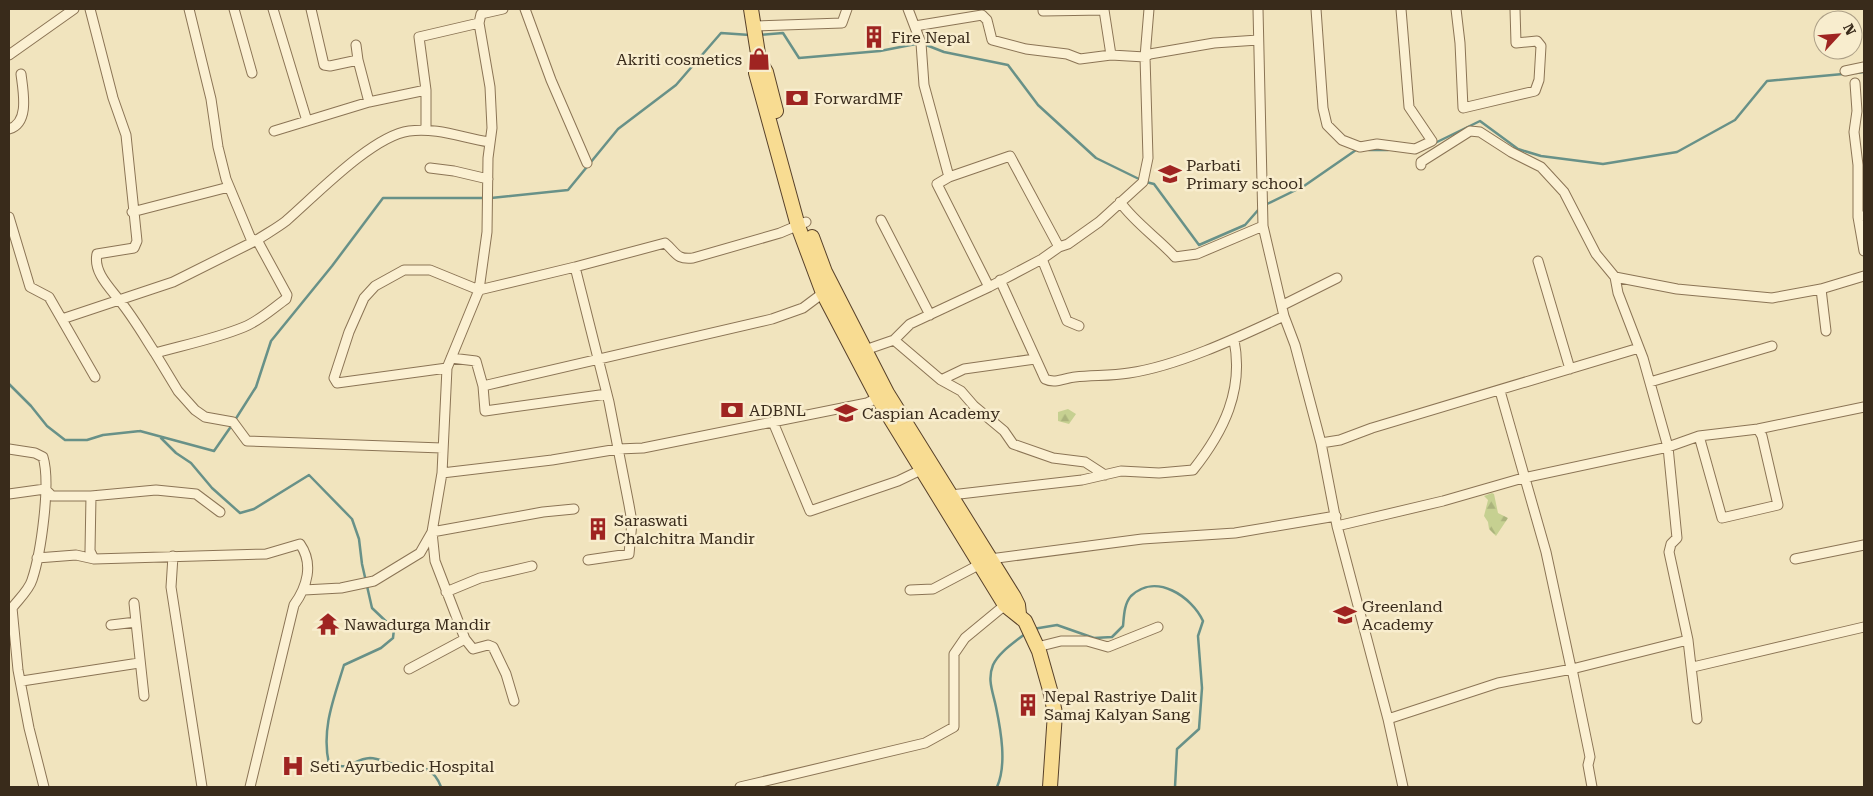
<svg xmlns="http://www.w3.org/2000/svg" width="1873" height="796" viewBox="0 0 1873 796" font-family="'Roboto Serif',serif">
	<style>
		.forest { fill: url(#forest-firs) }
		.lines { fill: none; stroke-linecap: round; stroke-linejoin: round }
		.stream { stroke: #689188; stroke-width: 2.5 }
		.street-casing { stroke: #8b7455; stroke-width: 11 }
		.primary-casing { stroke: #58412a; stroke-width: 16 }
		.street { stroke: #fbf0d2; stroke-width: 9 }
		.primary { stroke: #f8dc92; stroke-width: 14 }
		.labels { text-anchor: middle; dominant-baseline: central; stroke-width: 5; stroke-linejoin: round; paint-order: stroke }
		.poi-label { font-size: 16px; fill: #392b1b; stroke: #f8edce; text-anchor: start }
	</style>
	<defs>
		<pattern id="forest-firs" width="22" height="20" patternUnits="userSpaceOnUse" patternTransform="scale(1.25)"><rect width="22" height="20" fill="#c6d091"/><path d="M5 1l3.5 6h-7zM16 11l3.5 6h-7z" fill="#abb37c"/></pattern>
	</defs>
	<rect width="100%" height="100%" fill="#f1e4be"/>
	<path class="forest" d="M1068,409L1076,414L1069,424L1058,421V412Z
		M1492,493L1494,494L1498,513L1508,518L1496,536L1489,529L1488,522L1484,516L1488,500L1484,496Z"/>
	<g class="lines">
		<path class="stream" d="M760,35L783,33L799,58L880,51L921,43L944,52L1008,65L1038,105L1096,158L1141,180
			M1856,73L1864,72
			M1435,143L1480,121L1518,149L1541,156L1603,164L1677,152L1735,120L1767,81L1843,74
			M1369,150H1388
			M1146,182L1154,184L1199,245L1245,225L1259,209
			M491,198L568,190L618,129L676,85L721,33L750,35
			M1265,205L1304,186L1356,150
			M9,384L31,406L47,426L65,440H87L103,435L140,431
			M235,420L256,387L271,341L332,266L383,198H485
			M140,431L214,451L232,425
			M161,438L176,453L191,463L212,488L240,513L254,509L309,475L352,519L359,539L362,564L372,608L394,629L393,638L381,648L344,665C334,698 321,729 329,764C354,771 352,759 370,758C377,758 386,762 393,764C415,768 432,762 441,787
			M1033,629L1057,625L1094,638L1112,637L1123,626C1124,616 1124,604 1131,596C1156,572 1192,597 1203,621L1198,636L1202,688L1199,729L1177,749L1175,787
			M997,787C1007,765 1001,731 996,707C993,692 987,680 993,665C999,652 1015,642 1026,633"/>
		<defs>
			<path id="street" d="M189,9L211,99L218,147L226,179L251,239L257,240C266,234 277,228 286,221C315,196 372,136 409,131C436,127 463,138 489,142
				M234,9L252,73
				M273,9L307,121
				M311,9L324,65L330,66L358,60L369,102
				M525,9L551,80L587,163
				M908,9L921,43L924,85L949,177L937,184L989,287
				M1043,9V11L1104,10L1111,55L1145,57L1150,54L1214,43L1258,40
				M1258,9L1263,226L1284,316L1295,345L1321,443L1337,526L1388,719L1403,787
				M1316,9L1323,108L1327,125L1342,140L1360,147L1377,144L1415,149L1432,141L1409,107L1401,9
				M1456,9L1460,43L1463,108L1535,91L1539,80L1541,46L1537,41L1516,43L1515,9
				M753,26L842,23L847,9
				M915,26L982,15L987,20L992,40L1026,49L1067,54L1080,59L1111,55
				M356,45L358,60
				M9,55L74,9
				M1845,71L1864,67
				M1855,83L1857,111L1854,132L1858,165V217
				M426,90V130
				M9,129C30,123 23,91 21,74
				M274,131L369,102L426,90L419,37L479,23
				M1421,165V162L1470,131L1480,132L1511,152L1541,167L1564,192L1596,254L1615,277L1618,293L1643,358L1668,447L1677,538L1671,544L1669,552L1688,640L1697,719
				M430,168L454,171L488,179
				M949,177L1010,156L1059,247
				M1120,202C1136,224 1158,238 1175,257L1197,254L1263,226
				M132,212L229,187
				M1864,216L1858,217L1864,251
				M9,217L30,287L49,297L95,377
				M881,220L930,315
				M1042,259L1067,321L1079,326
				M1538,261L1570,369
				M1615,277L1677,289L1772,298L1821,289L1864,276
				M1000,280L1045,379C1055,384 1065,378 1075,377C1093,375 1111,376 1129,373C1178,366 1239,337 1284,316
				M1821,289L1826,331
				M1283,305L1337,278
				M62,319L173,282L257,240L287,295L286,299C272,309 259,321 244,327C215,339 184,345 155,353C144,336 133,317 120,301C110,288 93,272 97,254L134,248L137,241L126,135L113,98L90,9
				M894,340L941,380L961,391L974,406L1004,431L1013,444L1053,458L1085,462L1105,475
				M865,350L894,340L910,324L989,287L1042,259L1059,247L1068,244L1099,222L1143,182L1148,158L1145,57L1149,9
				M155,353L178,391L195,410L205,417L233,422L247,441L442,448
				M451,358L476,361L483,386L485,411L607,394
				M447,368L337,383L334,378L349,332L364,298L375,286L404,270H430L479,290L575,267
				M941,380L964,369L1035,359
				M1650,382L1772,346
				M483,386L772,319L803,308L823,293
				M1500,391L1546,552L1571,668
				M773,422L810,511L898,481L923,469
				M1699,436L1722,518L1778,505L1762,436L1758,429
				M1321,443L1340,440L1372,428L1639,348
				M9,449L35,453L43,457C51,483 41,553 32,580C29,590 18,600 12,608L18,670L29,728L44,787
				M442,473L552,460L618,449L643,448L867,403L881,396
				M9,494L45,489L52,496H91L90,551L94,559
				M951,495L1082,480L1121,471L1159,473L1193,470C1224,431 1244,390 1234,340
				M91,496L156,490L196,494L220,512
				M1337,526L1443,501L1523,478L1668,447L1699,436L1758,429L1864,407
				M173,556L171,587L202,787
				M37,558L76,555L94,559L266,554L300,544C314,564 307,587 294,605L250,787
				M1795,559L1864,545
				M588,560L629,554L632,522L629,505L609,402L575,267L665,243C676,252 676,260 693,258L780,233L806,222
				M304,590L341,588L374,581L420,553L432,532L442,473L447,368L479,290L487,232L488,158L492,128L490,87L479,23L481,14L503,9
				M910,590L933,589L990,559L1142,539L1235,533L1336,516
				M446,592L480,578L532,566
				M134,603L136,622
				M111,625L136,622L144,696
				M1037,647L1061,641H1087L1108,647L1158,627
				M1693,667L1864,627
				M409,669L465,639
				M1572,669L1590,757L1588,765L1592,787
				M22,681L139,663
				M514,701L506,674L493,647L488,645L473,649L465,639L435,561L432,532L543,512L574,509
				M1388,719L1498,683L1572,669L1688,640
				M740,787L925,743L954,727V654L965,638L1005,605"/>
			<path id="primary" d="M751,9L759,60L766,72L776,111
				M759,60L756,73L798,226L823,293L878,398L1005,605L1025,621L1039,651L1050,690L1055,713L1050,787
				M812,237L825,272L887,393L1014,597L1018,605L1019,614"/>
		</defs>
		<use href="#street" class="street-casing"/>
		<use href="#primary" class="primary-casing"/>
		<use href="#street" class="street"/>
		<use href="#primary" class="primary"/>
	</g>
	<defs>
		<symbol id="building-bare" viewBox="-9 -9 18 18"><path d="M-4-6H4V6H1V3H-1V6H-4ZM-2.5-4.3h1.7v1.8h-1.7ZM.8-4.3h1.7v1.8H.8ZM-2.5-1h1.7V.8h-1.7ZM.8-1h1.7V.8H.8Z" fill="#9f2421" stroke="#f8edce" stroke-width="2.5" paint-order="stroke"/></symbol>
		<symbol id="shop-bare" viewBox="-9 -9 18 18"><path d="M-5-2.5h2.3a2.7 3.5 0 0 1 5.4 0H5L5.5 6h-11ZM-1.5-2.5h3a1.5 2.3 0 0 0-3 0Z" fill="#9f2421" stroke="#f8edce" stroke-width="2.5" paint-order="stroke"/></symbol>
		<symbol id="bank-bare" viewBox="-9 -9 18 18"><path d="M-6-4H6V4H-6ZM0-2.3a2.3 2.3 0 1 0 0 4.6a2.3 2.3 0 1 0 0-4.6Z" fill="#9f2421" stroke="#f8edce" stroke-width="2.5" paint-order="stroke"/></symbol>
		<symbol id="school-bare" viewBox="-9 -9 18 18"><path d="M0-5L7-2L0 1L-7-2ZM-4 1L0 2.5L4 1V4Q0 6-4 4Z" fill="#9f2421" stroke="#f8edce" stroke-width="2.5" paint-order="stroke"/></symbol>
		<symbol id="temple-bare" viewBox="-9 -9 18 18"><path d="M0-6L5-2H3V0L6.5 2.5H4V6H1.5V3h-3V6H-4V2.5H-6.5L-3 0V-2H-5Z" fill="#9f2421" stroke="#f8edce" stroke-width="2.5" paint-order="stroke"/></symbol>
		<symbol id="hospital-bare" viewBox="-9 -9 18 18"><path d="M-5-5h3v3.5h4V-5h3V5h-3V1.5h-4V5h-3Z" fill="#9f2421" stroke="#f8edce" stroke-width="2.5" paint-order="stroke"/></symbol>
	</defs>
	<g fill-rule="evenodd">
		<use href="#building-bare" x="858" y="21" width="32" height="32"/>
		<use href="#shop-bare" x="743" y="43" width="32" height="32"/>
		<use href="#bank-bare" x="781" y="82" width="32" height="32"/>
		<use href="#school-bare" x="1154" y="158" width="32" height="32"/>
		<use href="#bank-bare" x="716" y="394" width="32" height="32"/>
		<use href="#school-bare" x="830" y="397" width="32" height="32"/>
		<use href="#building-bare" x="582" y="513" width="32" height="32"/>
		<use href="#school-bare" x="1329" y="599" width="32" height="32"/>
		<use href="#temple-bare" x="312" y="608" width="32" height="32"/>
		<use href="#building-bare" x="1012" y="689" width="32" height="32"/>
		<use href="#hospital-bare" x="277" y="750" width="32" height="32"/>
	</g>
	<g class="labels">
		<g class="poi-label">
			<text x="891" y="37">Fire Nepal</text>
			<text x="742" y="59" text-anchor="end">Akriti cosmetics</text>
			<text x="814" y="98">ForwardMF</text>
			<text x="1186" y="165">Parbati<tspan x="1186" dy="18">Primary school</tspan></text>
			<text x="749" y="410">ADBNL</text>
			<text x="862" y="413">Caspian Academy</text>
			<text x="614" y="520">Saraswati<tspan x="614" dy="18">Chalchitra Mandir</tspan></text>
			<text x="1362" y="606">Greenland<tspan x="1362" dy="18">Academy</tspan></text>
			<text x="344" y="624">Nawadurga Mandir</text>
			<text x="1044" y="696">Nepal Rastriye Dalit<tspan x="1044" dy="18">Samaj Kalyan Sang</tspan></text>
			<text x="310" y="766">Seti Ayurbedic Hospital</text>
		</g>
	</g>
	<rect width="1873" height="796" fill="none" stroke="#392b1b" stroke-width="20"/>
	<g transform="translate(1838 35) rotate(64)"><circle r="24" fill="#f8edce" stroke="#ac9f86"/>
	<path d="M0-4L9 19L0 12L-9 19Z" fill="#9f2421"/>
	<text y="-8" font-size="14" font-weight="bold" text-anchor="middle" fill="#392b1b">N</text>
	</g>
</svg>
